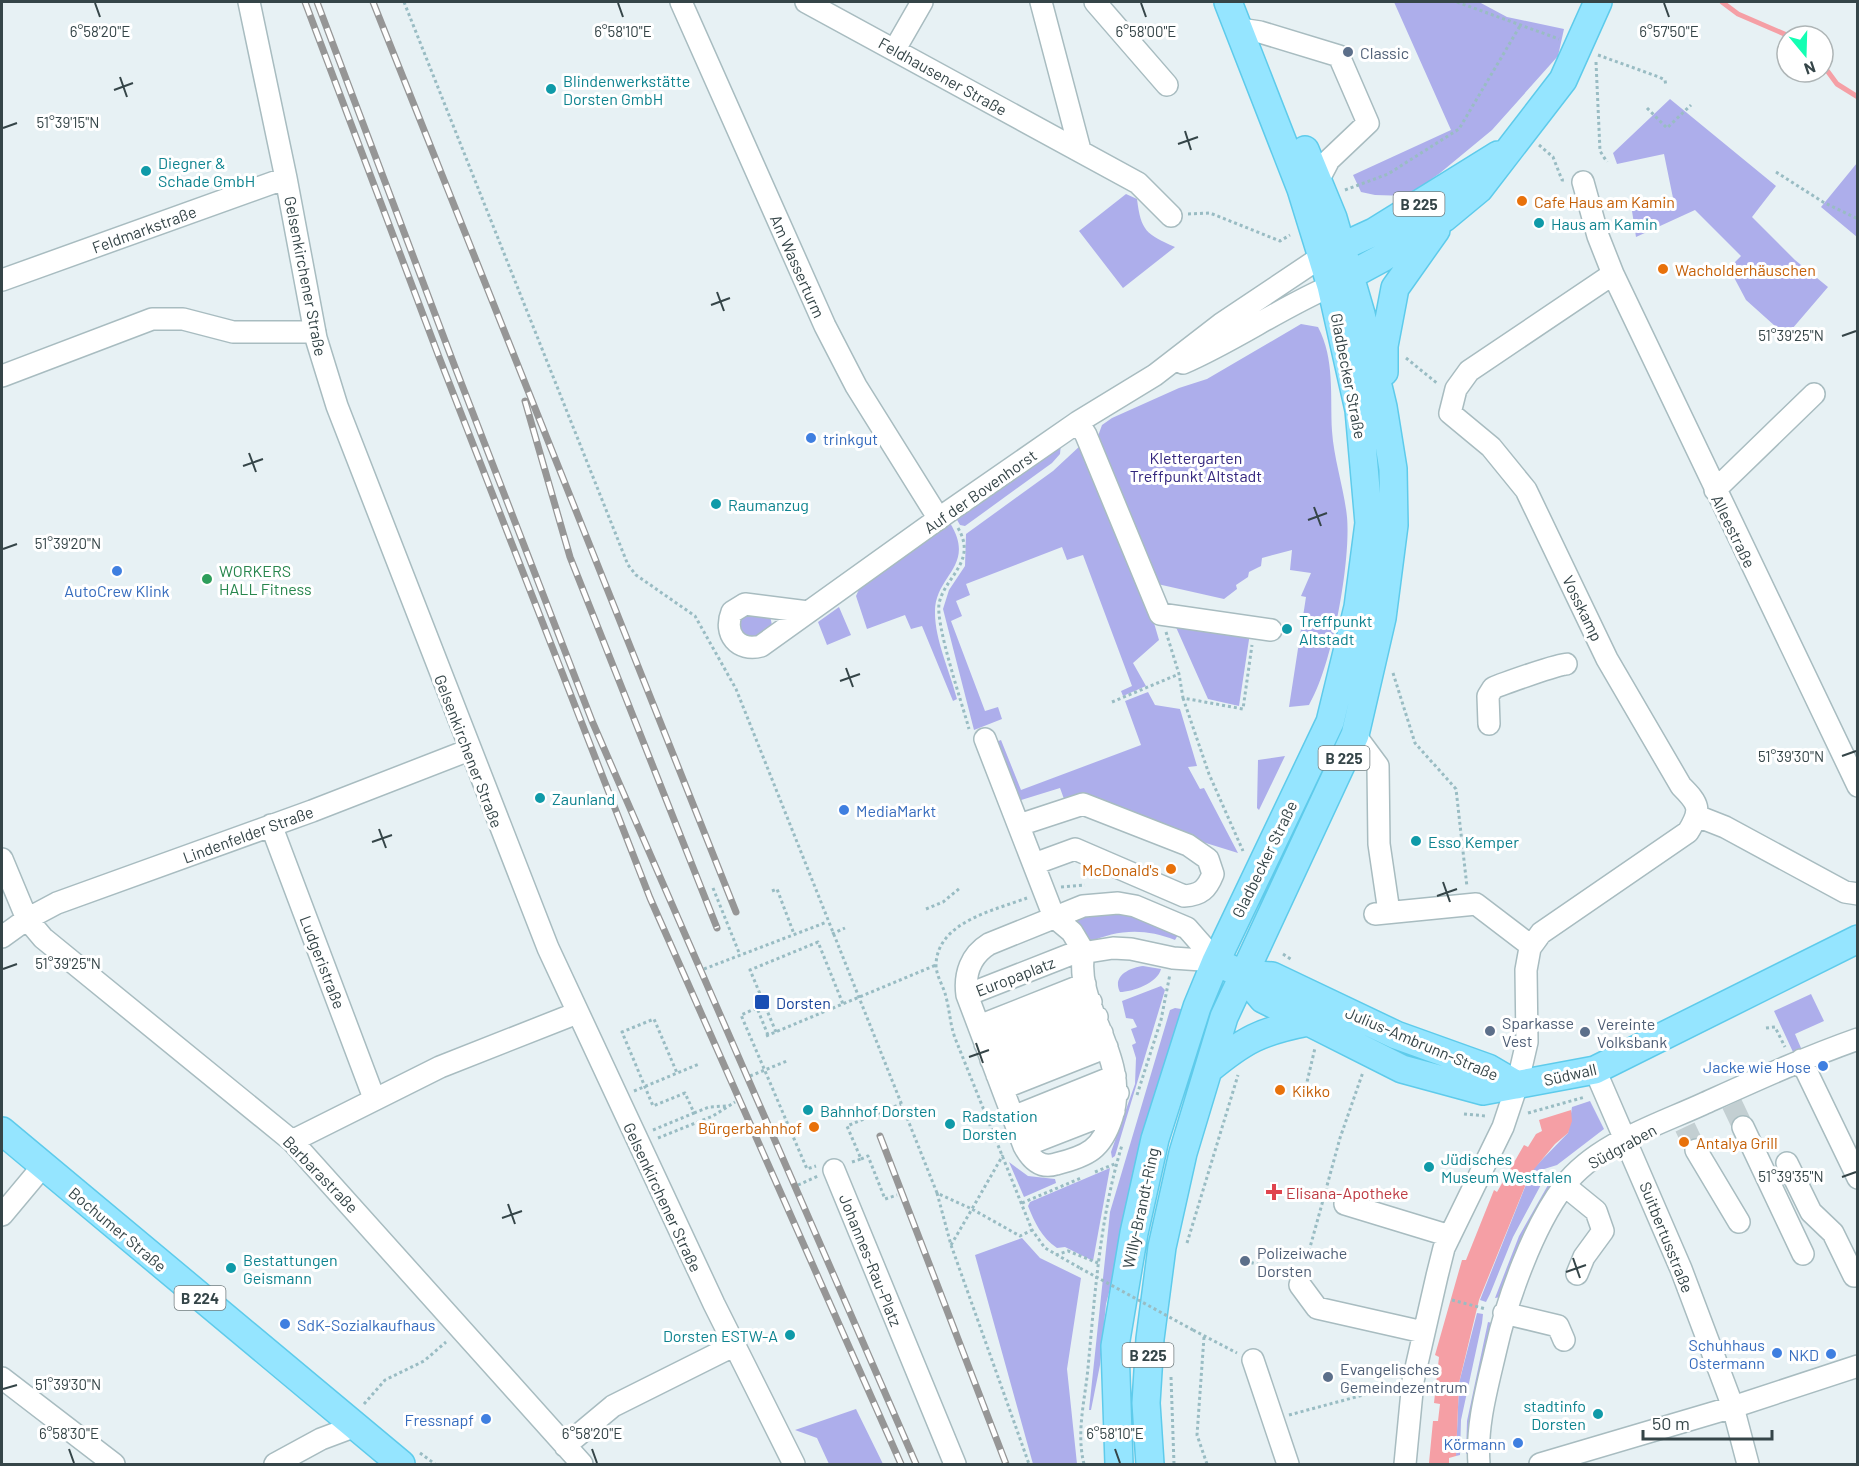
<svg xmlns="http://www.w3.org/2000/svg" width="1859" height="1466" viewBox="0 0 1859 1466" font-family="Barlow,sans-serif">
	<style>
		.green { fill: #adaeeb }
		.water { fill: #f59fa5 }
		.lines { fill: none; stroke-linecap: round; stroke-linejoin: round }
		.stream { stroke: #f59fa5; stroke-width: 5 }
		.minor-tunnel { stroke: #c3cfd2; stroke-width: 21; stroke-dasharray: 21 10; stroke-linecap: butt }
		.minor-casing { stroke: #a8bcc0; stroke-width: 24 }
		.major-casing { stroke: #5ecbeb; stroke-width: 30 }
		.path { stroke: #99bcc3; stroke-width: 3; stroke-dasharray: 3 3; stroke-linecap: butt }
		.minor { stroke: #fff; stroke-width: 21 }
		.major { stroke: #95e5ff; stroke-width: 27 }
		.rail-casing { stroke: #969696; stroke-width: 7 }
		.rail { stroke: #fff; stroke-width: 4.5; stroke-dasharray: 14; stroke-linecap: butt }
		.path-bridge { stroke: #99bcc3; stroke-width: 3; stroke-dasharray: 3 3; stroke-linecap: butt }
		.ticks { fill: none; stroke: #354548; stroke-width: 2 }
		.service-dot { fill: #5c6f8a; stroke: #fff; stroke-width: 2 }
		.culture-dot { fill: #0f9aa8; stroke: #fff; stroke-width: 2 }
		.food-dot { fill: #e8710a; stroke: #fff; stroke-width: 2 }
		.shop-dot { fill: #3f7fe0; stroke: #fff; stroke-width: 2 }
		.leisure-dot { fill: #2e9e5b; stroke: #fff; stroke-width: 2 }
		.transit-dot { fill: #1a4fb4; stroke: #fff; stroke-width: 2 }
		.health-dot { fill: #e0444e; stroke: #fff; stroke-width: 2 }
		.labels { text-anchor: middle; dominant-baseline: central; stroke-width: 6; stroke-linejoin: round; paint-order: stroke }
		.shield { fill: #fff; stroke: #727d7f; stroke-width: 1.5 }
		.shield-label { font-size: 15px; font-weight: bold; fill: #354548 }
		.service-label { font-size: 16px; fill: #4e5e75; stroke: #fff; text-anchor: start }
		.street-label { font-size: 16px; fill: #354548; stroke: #fff }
		.culture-label { font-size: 16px; fill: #0d838f; stroke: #fff; text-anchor: start }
		.food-label { font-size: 16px; fill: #c56008; stroke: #fff; text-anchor: start }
		.shop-label { font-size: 16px; fill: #366cbe; stroke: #fff; text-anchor: end }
		.park-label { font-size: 16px; fill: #32257d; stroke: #fff }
		.leisure-label { font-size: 16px; fill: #27864d; stroke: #fff; text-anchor: start }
		.transit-label { font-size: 16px; fill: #164399; stroke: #fff; text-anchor: start }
		.health-label { font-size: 16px; fill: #be3a42; stroke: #fff; text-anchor: start }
		.ticks-label { font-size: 15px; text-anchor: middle; fill: #354548; stroke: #fff; stroke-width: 6; stroke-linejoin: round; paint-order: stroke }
	</style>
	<rect width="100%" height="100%" fill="#e7f1f4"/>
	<path class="green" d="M1394,2H1479L1507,17L1564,29L1558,56L1492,130L1440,173L1408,196L1375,195L1361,192L1353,175L1451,130Z
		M1670,99L1776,186L1752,217L1795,260L1828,287L1786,336L1746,300L1729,268L1741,256L1695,210L1636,237L1632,211L1673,198L1664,154L1617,164L1613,153Z
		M1857,163V237L1821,207Z
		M1126,194L1137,199C1141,231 1146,234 1175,247L1123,288L1079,231Z
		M1301,324L1318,327C1335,359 1330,396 1332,431C1334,460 1344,488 1347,517C1351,562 1332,667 1309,705L1289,707L1306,597L1301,596L1311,573L1290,570L1292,550L1262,558L1261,566L1249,572L1248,577L1236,585L1237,589L1224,599L1153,583L1098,436L1102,425L1112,418L1179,388L1207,379Z
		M1061,444L1060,454L1052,463L965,526L960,525L956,518Z
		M1081,445L1147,599L1159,640L1133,663L1146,686L1123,696L1121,691L1132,686L1083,555L1067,560L1062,547L966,584L970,595L956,601L962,616L951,621L985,711L998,707L1002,719L974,730L943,609L949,590L965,566L966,534L1053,471Z
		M950,523C977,567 934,575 935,613C935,640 950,672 957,699L953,701L922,626L911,629L905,615L867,629L856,596L860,587Z
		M839,607L851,635L827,645L818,622Z
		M745,614L770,616L772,625L756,638L740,635L739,620Z
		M1175,625L1250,633L1239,706L1208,699Z
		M1148,692L1155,705L1180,709L1197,766L1188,767L1200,789L1204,788L1238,853L1064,799L1060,788L1018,801L996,742L1001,740L1021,790L1141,745L1125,701Z
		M1285,756L1259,810L1257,808L1258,760Z
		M1088,912L1127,913L1179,933L1175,940C1145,928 1117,929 1088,943L1072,918Z
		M1143,966L1161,969C1158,983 1132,992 1120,992C1112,976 1129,968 1143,966Z
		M1161,986L1165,990L1115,1156L1112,1158L1111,1152L1135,1084L1136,1058L1132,1045L1136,1043L1131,1029L1137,1027L1133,1019L1126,1018L1122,1001Z
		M1811,994L1824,1021L1795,1034L1801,1048L1793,1052L1774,1011Z
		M1175,1008L1181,1009L1182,1016L1106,1304L1100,1365L1091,1410H1089L1110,1212L1170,1010Z
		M1590,1101L1604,1129L1557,1165L1541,1170L1544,1179L1513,1237L1490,1294L1486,1302L1480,1300L1527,1182L1534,1168L1568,1133L1572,1107Z
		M1009,1162L1028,1176L1055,1179L1056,1183L1024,1197Z
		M1110,1168L1093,1261L1065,1247L1057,1248C1041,1237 1035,1223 1028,1206L1030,1202Z
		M1552,1178L1557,1183L1501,1297L1495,1298L1519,1236Z
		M1022,1238L1040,1258L1081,1278L1067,1369L1077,1464H1033L975,1255Z
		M1477,1313L1483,1314L1482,1323L1461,1420L1460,1455L1456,1456L1459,1383Z
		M1488,1322L1492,1323L1471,1419L1468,1453L1466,1454L1467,1421Z
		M856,1409L883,1464H829L817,1438L795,1430Z"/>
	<path class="water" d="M1571,1110L1572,1121L1568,1133L1555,1144L1530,1174L1479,1300L1459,1383L1456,1456L1449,1458V1464L1429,1463L1433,1421H1438L1440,1404L1434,1403L1439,1357L1435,1355L1462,1260H1466L1494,1190L1497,1192L1524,1145L1528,1147L1536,1134L1542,1131L1539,1120Z"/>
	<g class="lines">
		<path class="stream" d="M1722,2L1738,14L1789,36
			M1823,65L1837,84L1858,97"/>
		<path class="minor-tunnel" d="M1732,1104L1743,1127
			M1685,1127L1696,1150"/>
		<defs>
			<path id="minor" d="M249,2L286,178L316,338L337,406L548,948L714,1304L794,1464
				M681,2L825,326L856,386L939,519
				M806,2L1138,183L1171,216
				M1041,2L1080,150
				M1095,2L1167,85
				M1240,29L1260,32L1339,56L1368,123L1329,160L1318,181
				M895,49L922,2
				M1583,182L1598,236L1613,274L1858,786
				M2,280L286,178
				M1183,363C1234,341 1280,308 1331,286
				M2,376L152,319H183L233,332H315
				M1078,422L1086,435L1160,614L1271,630
				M1715,490L1814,394
				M808,612L745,604L732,612C723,634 738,652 761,646L948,512L1078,422L1155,375L1221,324L1321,257
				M1489,724L1488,696L1493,688C1502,684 1562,663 1566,664
				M1355,735L1378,766L1379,844L1389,912
				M985,739L1054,917L1072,932L1084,952
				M1697,816L1725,827L1845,892L1858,894
				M271,825L374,1098
				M1019,825L1083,804L1188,845L1208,859L1213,874C1207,889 1201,895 1184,896L1075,849L1034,864
				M2,859L27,919L43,938L292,1141L582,1464
				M1375,914L1476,904L1531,946
				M2,937L27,919L57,903L312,811L469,750
				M1084,952C1073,1007 1131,1056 1112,1117C1102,1149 1088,1156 1056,1164C1040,1169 1031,1159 1024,1146L967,995C964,974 971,955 989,944L1083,906L1118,903L1135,906L1187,928L1216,961
				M967,995L1069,955L1113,948L1131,949L1173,958L1216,961
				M979,1026L1085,984
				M985,1044L1091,1002
				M991,1060L1097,1017
				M1801,1060L1858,1178
				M1595,1070L1681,1269L1733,1407L1748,1464
				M997,1075L1102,1033
				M1011,1085L1107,1047
				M1013,1117L1115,1076
				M1743,1127L1803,1254
				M1018,1131L1118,1093
				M292,1141L440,1067L577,1013
				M1024,1146L1114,1111
				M1696,1150L1739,1222
				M1787,1163L1811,1212L1833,1233L1854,1276L1858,1275
				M834,1170L955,1464
				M1564,1185L1596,1211L1603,1231L1584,1257L1577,1274
				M1345,1204L1450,1236
				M2,1215L43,1166
				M1300,1285L1317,1308L1423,1332
				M1504,1313L1558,1326L1564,1340
				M1253,1360L1288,1464
				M2,1378L114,1464
				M565,1446L613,1406L735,1345
				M275,1464L321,1439L353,1427
				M1405,1464L1413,1381L1437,1276L1444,1248L1503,1127L1517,1085L1527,1042L1526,970L1530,948L1541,933L1688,832C1702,809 1699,804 1681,786L1607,659L1526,490L1491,447L1450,413L1456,389L1469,371L1613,274
				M1479,1464C1476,1425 1487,1388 1496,1349C1507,1300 1533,1227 1564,1186C1596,1144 1657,1125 1703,1104C1754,1081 1804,1058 1858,1039
				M1540,1464L1733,1407L1858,1366"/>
			<path id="major" d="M1326,254L1374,232L1498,155
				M1334,284L1384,257L1444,218L1479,189L1563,80L1598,2
				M1384,372V346L1395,288L1436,230
				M1227,967L1242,974L1263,999L1402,1069L1483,1091L1595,1070L1858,939
				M1242,974L1272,976L1396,1035L1488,1068L1517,1085
				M1208,1070C1244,1040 1261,1031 1308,1022
				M2,1131L401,1464
				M1119,1464L1115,1346L1134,1233L1155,1139L1197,1007L1216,961L1330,722L1358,607L1369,523L1359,410L1331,286L1301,189L1228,2
				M1150,1464L1146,1403L1150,1339L1162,1247L1183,1153L1224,1017L1355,735L1382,618L1394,525L1393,469L1383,407L1361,314L1333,218L1305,150"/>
		</defs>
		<use href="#minor" class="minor-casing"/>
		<use href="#major" class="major-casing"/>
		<path class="path" d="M404,2L628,565L636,575L695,616L736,689L937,1193L972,1209L1003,1155
			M1457,2L1559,39
			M1598,55L1659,77L1665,80L1666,86
			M1596,62L1600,151L1607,162
			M1647,108L1667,128L1691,105
			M1539,145L1553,157L1562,180H1566
			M1776,172L1823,202L1858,219
			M1345,190L1388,174L1459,129L1520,26
			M1188,214L1210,213L1280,241L1290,235
			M1406,358L1438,384
			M958,528C978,562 944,577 939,604C936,627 962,703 969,729
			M1166,632L1179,674L1183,698L1243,709L1252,645
			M1393,673L1415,743L1456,789L1467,887
			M1183,698L1209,774L1243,851
			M1112,702L1179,674
			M1061,887L1085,885
			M713,888L740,955
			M772,891L777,889L794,934
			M1027,898C995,910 936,922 936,966C937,978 944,987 946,997C950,1012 950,1024 955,1038L1032,1230L1045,1248L1080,1268
			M926,909L943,902L960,888
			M832,934L845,928
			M1283,954L1292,960
			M704,969L827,922
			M1766,1028L1775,1027L1785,1047
			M776,1032L750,970L818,942L843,1004
			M768,1035L757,1008L741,1015L807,1169L816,1166
			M766,1036L936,965
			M750,1076L787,1061
			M634,1091L699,1064
			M1137,1095L1161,1020L1170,974
			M1303,1099L1315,1048
			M694,1113L709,1107L726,1106
			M1528,1113L1585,1097
			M1464,1114L1486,1116
			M653,1130L694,1113L685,1093L653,1106L622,1032L654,1019L677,1073
			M658,1138L713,1116L735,1102
			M861,1159L868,1156L885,1199L897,1195
			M852,1162L861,1159L847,1126L901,1104
			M1095,1172L1117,1163
			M798,1185L818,1176
			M1321,1192L1325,1193L1340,1138L1363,1072
			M937,1193L951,1245L1029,1464
			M1022,1203L1081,1178
			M1187,1243L1238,1075
			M951,1245L972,1209L1020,1236L1032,1230
			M1309,1251L1325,1193
			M1056,1255L1068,1251L1098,1263
			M1245,1261L1264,1266
			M1452,1300L1486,1309
			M1193,1330L1237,1353
			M1204,1337L1197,1435L1207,1464
			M1171,1377L1174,1464
			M364,1404L385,1380L424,1361L446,1342
			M1289,1415L1393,1387
			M420,1453L435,1464
			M1084,1464C1076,1432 1085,1400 1088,1368C1095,1293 1100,1217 1122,1145"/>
		<use href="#minor" class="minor"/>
		<use href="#major" class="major"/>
		<defs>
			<path id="rail" d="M305,2L439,357L650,898L901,1464
				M317,2L455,367L592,721L916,1464
				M373,2L736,912
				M525,401L570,557L717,928
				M880,1136L1006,1464"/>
		</defs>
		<use href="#rail" class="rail-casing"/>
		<use href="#rail" class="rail"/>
		<path class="path-bridge" d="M1080,1268L1193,1330"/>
	</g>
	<path class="ticks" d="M95,3L100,17M618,3L623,17M1141,3L1146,17M1664,3L1669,17M120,77L127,97M114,90L133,83M3,128L17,123M1185,131L1191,150M1178,144L1198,137M717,292L724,311M711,305L730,298M1842,336L1856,331M249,453L256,472M243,466L263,459M1314,507L1321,526M1308,520L1327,513M3,549L17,544M846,668L853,687M840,681L860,674M1842,756L1856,751M379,829L386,848M372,842L392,835M1443,882L1450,902M1437,896L1457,889M3,969L17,964M976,1043L983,1063M969,1057L989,1050M1842,1177L1856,1172M508,1204L515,1224M502,1218L522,1211M1573,1258L1580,1278M1566,1272L1586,1265M3,1389L17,1385M69,1449L74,1463M592,1449L597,1463M1115,1449L1120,1463"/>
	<g class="service-dot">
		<circle cx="1348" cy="52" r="6"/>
		<circle cx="1490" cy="1031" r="6"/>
		<circle cx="1585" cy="1032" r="6"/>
		<circle cx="1245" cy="1261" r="6"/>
		<circle cx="1328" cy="1377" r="6"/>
	</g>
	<g class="culture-dot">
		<circle cx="551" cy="89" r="6"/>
		<circle cx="146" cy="171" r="6"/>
		<circle cx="1539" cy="223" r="6"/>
		<circle cx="716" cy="504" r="6"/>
		<circle cx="1287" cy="629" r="6"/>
		<circle cx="540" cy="798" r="6"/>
		<circle cx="1416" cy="841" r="6"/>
		<circle cx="808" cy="1110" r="6"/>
		<circle cx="950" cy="1124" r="6"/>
		<circle cx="1429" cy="1167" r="6"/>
		<circle cx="231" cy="1268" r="6"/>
		<circle cx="790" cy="1335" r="6"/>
		<circle cx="1598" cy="1414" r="6"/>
	</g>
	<g class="food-dot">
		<circle cx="1522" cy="201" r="6"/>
		<circle cx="1663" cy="269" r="6"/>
		<circle cx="1171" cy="869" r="6"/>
		<circle cx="1280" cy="1090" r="6"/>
		<circle cx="814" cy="1127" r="6"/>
		<circle cx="1684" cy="1142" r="6"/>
	</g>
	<g class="shop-dot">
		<circle cx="811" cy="438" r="6"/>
		<circle cx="117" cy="571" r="6"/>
		<circle cx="844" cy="810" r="6"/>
		<circle cx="1823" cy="1066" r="6"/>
		<circle cx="285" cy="1324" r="6"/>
		<circle cx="1777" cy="1353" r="6"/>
		<circle cx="1831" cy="1354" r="6"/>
		<circle cx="486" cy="1419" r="6"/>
		<circle cx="1518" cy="1443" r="6"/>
	</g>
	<circle class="leisure-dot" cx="207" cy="579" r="6"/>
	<rect class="transit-dot" x="754" y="994" width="16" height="16" rx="3"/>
	<path class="health-dot" d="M1271 1183h6v6h6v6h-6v6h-6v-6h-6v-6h6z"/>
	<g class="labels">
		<g class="shield">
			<rect x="1393.5" y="192" width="51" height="24" rx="4.5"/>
			<rect x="1318.5" y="746" width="51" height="24" rx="4.5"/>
			<rect x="174.5" y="1286" width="51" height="24" rx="4.5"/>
			<rect x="1122.5" y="1343" width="51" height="24" rx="4.5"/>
		</g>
		<g class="shield-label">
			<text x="1419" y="204">B 225</text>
			<text x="1344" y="758">B 225</text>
			<text x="200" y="1298">B 224</text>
			<text x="1148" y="1355">B 225</text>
		</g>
		<g class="service-label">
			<text x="1360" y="52">Classic</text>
			<text x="1502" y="1022">Sparkasse<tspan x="1502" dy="18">Vest</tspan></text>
			<text x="1597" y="1023">Vereinte<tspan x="1597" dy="18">Volksbank</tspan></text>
			<text x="1257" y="1252">Polizeiwache<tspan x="1257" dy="18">Dorsten</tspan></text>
			<text x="1340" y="1368">Evangelisches<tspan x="1340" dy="18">Gemeindezentrum</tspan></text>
		</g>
		<g class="street-label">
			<text transform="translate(943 76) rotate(29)">Feldhausener Straße</text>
			<text transform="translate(144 229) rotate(-20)">Feldmarkstraße</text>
			<text transform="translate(798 266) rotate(66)">Am Wasserturm</text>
			<text transform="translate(306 276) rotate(79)">Gelsenkirchener Straße</text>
			<text transform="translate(1349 376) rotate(79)">Gladbecker Straße</text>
			<text transform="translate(980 491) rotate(-35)">Auf der Bovenhorst</text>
			<text transform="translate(1734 531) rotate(64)">Alleestraße</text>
			<text transform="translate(1583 608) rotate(64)">Vosskamp</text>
			<text transform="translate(469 751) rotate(69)">Gelsenkirchener Straße</text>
			<text transform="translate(248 834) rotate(-20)">Lindenfelder Straße</text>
			<text transform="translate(1264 859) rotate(-64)">Gladbecker Straße</text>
			<text transform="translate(323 962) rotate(69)">Ludgeristraße</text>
			<text transform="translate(1015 976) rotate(-21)">Europaplatz</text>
			<text transform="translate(1422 1043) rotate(23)">Julius-Ambrunn-Straße</text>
			<text transform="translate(1570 1074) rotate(-13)">Südwall</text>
			<text transform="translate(1622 1146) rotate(-29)">Südgraben</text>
			<text transform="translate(321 1174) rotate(46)">Barbarastraße</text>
			<text transform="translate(663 1197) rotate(65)">Gelsenkirchener Straße</text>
			<text transform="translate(1140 1208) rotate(-78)">Willy-Brandt-Ring</text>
			<text transform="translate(118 1229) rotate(40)">Bochumer Straße</text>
			<text transform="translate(1667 1237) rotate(68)">Suitbertusstraße</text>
			<text transform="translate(871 1260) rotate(68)">Johannes-Rau-Platz</text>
		</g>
		<g class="culture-label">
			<text x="563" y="80">Blindenwerkstätte<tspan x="563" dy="18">Dorsten GmbH</tspan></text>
			<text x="158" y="162">Diegner &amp;<tspan x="158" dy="18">Schade GmbH</tspan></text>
			<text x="1551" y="223">Haus am Kamin</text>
			<text x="728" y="504">Raumanzug</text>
			<text x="1299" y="620">Treffpunkt<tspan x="1299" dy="18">Altstadt</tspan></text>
			<text x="552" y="798">Zaunland</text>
			<text x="1428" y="841">Esso Kemper</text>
			<text x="820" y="1110">Bahnhof Dorsten</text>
			<text x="962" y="1115">Radstation<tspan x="962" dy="18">Dorsten</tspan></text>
			<text x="1441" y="1158">Jüdisches<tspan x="1441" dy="18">Museum Westfalen</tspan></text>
			<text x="243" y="1259">Bestattungen<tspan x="243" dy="18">Geismann</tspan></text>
			<text x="778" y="1335" text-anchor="end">Dorsten ESTW-A</text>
			<text x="1586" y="1405" text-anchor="end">stadtinfo<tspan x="1586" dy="18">Dorsten</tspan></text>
		</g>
		<g class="food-label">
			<text x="1534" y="201">Cafe Haus am Kamin</text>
			<text x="1675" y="269">Wacholderhäuschen</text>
			<text x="1159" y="869" text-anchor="end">McDonald's</text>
			<text x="1292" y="1090">Kikko</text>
			<text x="802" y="1127" text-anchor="end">Bürgerbahnhof</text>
			<text x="1696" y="1142">Antalya Grill</text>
		</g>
		<g class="shop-label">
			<text x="823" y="438" text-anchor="start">trinkgut</text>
			<text x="117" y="590" text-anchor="middle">AutoCrew Klink</text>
			<text x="856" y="810" text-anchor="start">MediaMarkt</text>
			<text x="1811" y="1066">Jacke wie Hose</text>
			<text x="297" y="1324" text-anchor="start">SdK-Sozialkaufhaus</text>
			<text x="1765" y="1344">Schuhhaus<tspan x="1765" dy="18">Ostermann</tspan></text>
			<text x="1819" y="1354">NKD</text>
			<text x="474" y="1419">Fressnapf</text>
			<text x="1506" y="1443">Körmann</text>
		</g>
		<g class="park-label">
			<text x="1196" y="457">Klettergarten<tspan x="1196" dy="18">Treffpunkt Altstadt</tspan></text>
		</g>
		<g class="leisure-label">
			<text x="219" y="570">WORKERS<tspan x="219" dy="18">HALL Fitness</tspan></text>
		</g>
		<g class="transit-label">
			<text x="776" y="1002">Dorsten</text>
		</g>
		<g class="health-label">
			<text x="1286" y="1192">Elisana-Apotheke</text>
		</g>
	</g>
	<g class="ticks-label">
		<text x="100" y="37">6°58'20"E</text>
		<text x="623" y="37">6°58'10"E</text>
		<text x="1146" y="37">6°58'00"E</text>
		<text x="1669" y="37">6°57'50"E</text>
		<text x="68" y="128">51°39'15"N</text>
		<text x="1791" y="341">51°39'25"N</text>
		<text x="68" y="549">51°39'20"N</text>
		<text x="1791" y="762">51°39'30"N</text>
		<text x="68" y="969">51°39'25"N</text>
		<text x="1791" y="1182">51°39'35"N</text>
		<text x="68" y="1390">51°39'30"N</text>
		<text x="69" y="1439">6°58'30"E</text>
		<text x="592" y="1439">6°58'20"E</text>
		<text x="1115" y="1439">6°58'10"E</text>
	</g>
	<rect width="1859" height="1466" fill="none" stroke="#354548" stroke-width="6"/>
	<g transform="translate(1805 54) rotate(161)"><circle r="28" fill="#ffffff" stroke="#aeb5b6" stroke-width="1.5"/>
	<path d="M0-4.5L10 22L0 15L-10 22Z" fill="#13ffb3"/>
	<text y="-9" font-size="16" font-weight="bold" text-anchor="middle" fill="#354548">N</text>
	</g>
	<path d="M1643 1430v9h129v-9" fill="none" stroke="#354548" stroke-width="3"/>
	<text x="1652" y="1430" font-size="18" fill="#354548" stroke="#ffffff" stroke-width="4.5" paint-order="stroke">50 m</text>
</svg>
